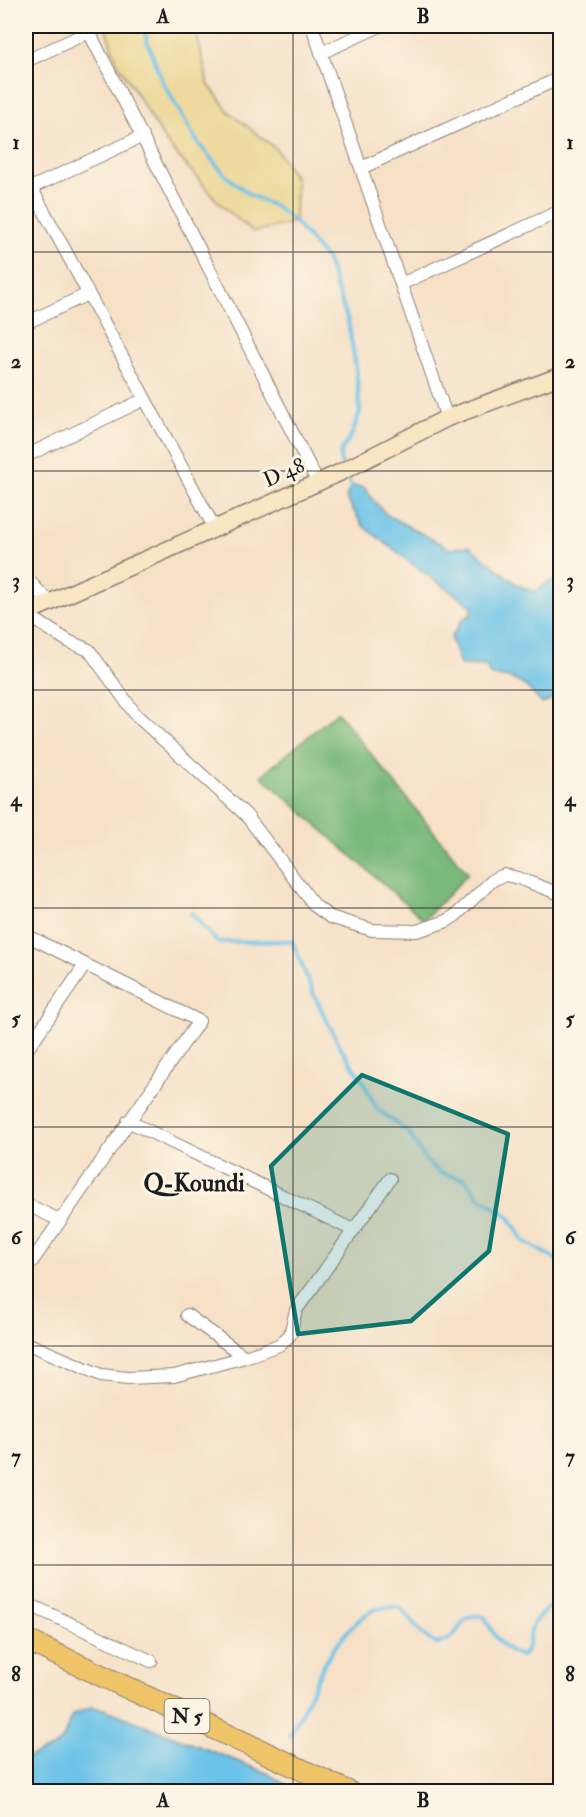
<svg xmlns="http://www.w3.org/2000/svg" width="586" height="1817" viewBox="0 0 586 1817" font-family="'IM FELL Double Pica',serif">
	<style>
		.forest { fill: #7ab97a; stroke: #4b6a4b; stroke-width: 1.5 }
		.sand { fill: #eeda9e; stroke: #857b5d; stroke-width: 1.5 }
		.water { fill: #6bc2e8; stroke: #446f82; stroke-width: 1.5 }
		.lines { fill: none; stroke-linecap: round; stroke-linejoin: round }
		.stream { stroke: #6bc2e8; stroke-width: 4 }
		.street-casing { stroke: #897e72; stroke-width: 14 }
		.secondary-casing { stroke: #897e72; stroke-width: 19 }
		.highway-casing { stroke: #897e72; stroke-width: 23 }
		.street { stroke: #fff; stroke-width: 12 }
		.secondary { stroke: #f9e7c3; stroke-width: 16 }
		.highway { stroke: #f0c469; stroke-width: 21 }
		.marked { fill: #0f766e; fill-opacity: 0.2; stroke: #0f766e; stroke-width: 4.5; stroke-linejoin: round }
		.grid { fill: none; stroke: #1c1c1c; stroke-width: 1.5; stroke-opacity: 0.55 }
		.labels { text-anchor: middle; dominant-baseline: central; stroke-width: 6; stroke-linejoin: round; paint-order: stroke }
		.shield { fill: #fcf5e5; stroke: #5f5d58; stroke-width: 1.5 }
		.shield-label { font-size: 20px; font-weight: bold; fill: #1c1c1c }
		.street-label { font-size: 21px; fill: #1c1c1c; stroke: #fcf5e5 }
		.quarter-label { font-size: 24px; font-weight: bold; fill: #1c1c1c; stroke: #fcf5e5 }
		.neatline { fill: none; stroke: #1c1c1c; stroke-width: 2 }
		.grid-label { font-size: 20px; text-anchor: middle; font-weight: bold; fill: #1c1c1c }
	</style>
	<rect width="100%" height="100%" fill="#fcf5e5"/>
	<filter id="ink" filterUnits="userSpaceOnUse"><feTurbulence type="fractalNoise" baseFrequency=".0167" numOctaves="2"/><feDisplacementMap in="SourceGraphic" scale="12" xChannelSelector="R" yChannelSelector="G"/><feConvolveMatrix kernelMatrix="1 2 1 2 8 2 1 2 1" color-interpolation-filters="sRGB"/></filter>
	<filter id="wash" filterUnits="userSpaceOnUse"><feTurbulence type="fractalNoise" baseFrequency=".008" numOctaves="4" result="noise"/><feDisplacementMap in="SourceGraphic" scale="24" xChannelSelector="R" yChannelSelector="G"/><feGaussianBlur stdDeviation="1.35" result="paint"/><feColorMatrix in="noise" values="0 0 0 0 0 0 0 0 0 0 0 0 0 0 0 0 0 1.4 0 .05"/><feComposite in="paint" operator="in"/></filter>
	<g filter="url(#wash)">
		<rect width="100%" height="100%" fill="#f6e1c7"/>
		<path class="forest" d="M337,712L468,874L424,920L261,776Z"/>
		<path class="sand" d="M105,26H195L208,84L229,112L276,149L296,179L295,222L253,232L221,205L166,142L117,62Z"/>
		<path class="water" d="M351,485L365,488L373,500L387,515L445,546L450,549L469,546L518,585L535,592L549,582L560,580V694L542,704C532,691 521,679 503,677C497,676 494,677 489,674L487,666L460,665L451,638L462,620L472,613V606L431,578L363,526L346,498Z
			M91,1707L104,1709L267,1773L296,1791H26V1758L55,1747L63,1739L72,1715Z"/>
		<g class="lines">
			<path class="stream" d="M142,26L161,79L198,143L225,175L250,195L275,206L295,222L327,260L348,321L356,368L360,412L352,434L341,452L340,459L343,467
				M346,474L353,489
				M191,913L217,942L292,941L315,997L341,1048L363,1081L377,1109L409,1133L426,1161L440,1173L465,1179L479,1197L508,1216L524,1241L560,1262
				M289,1736C314,1695 318,1658 356,1623C362,1617 371,1610 380,1608C386,1607 393,1607 399,1607C414,1620 418,1635 437,1644C440,1643 443,1642 446,1641C463,1632 460,1610 485,1617C493,1635 502,1650 522,1656C531,1646 528,1636 533,1625C539,1611 556,1607 560,1592"/>
		</g>
	</g>
	<g filter="url(#ink)">
		<g class="lines">
			<defs>
				<path id="street" d="M86,26L318,483
					M312,26L447,418
					M321,53L380,26
					M26,61L89,32
					M361,168L560,78
					M31,187L215,529
					M26,190L143,136
					M401,284L560,211
					M26,323L88,294
					M26,456L145,399
					M26,578L49,602
					M26,614L68,641L89,650L136,715L246,815L315,906L330,917L372,930L417,931L447,921L456,915L494,879L505,875L518,878L560,894
					M26,935L199,1021L26,1270
					M26,1051L85,965
					M128,1121L353,1230
					M26,1204L59,1220
					M187,1315L245,1357
					M26,1343L101,1375L128,1378L174,1376L245,1357L279,1345L290,1335L296,1310L313,1287L390,1179
					M26,1603L151,1661"/>
				<path id="secondary" d="M26,613L339,473L447,418L560,376"/>
				<path id="highway" d="M26,1640L349,1792"/>
			</defs>
			<use href="#street" class="street-casing"/>
			<use href="#secondary" class="secondary-casing"/>
			<use href="#highway" class="highway-casing"/>
			<use href="#street" class="street"/>
			<use href="#secondary" class="secondary"/>
			<use href="#highway" class="highway"/>
		</g>
	</g>
	<path class="marked" d="M362,1075L508,1134L489,1251L411,1321L298,1334L271,1166Z"/>
	<path class="grid" d="M293,26V1792M26,252H560M26,471H560M26,690H560M26,908H560M26,1127H560M26,1346H560M26,1565H560"/>
	<g class="labels">
		<rect class="shield" x="164.5" y="1699" width="45" height="34" rx="4.5"/>
		<g class="shield-label">
			<text x="187" y="1716">N 5</text>
		</g>
		<g class="street-label">
			<text transform="translate(284 473) rotate(-24)">D 48</text>
		</g>
		<g class="quarter-label">
			<text x="194" y="1183">Q-Koundi</text>
		</g>
	</g>
	<rect width="586" height="1817" fill="none" stroke="#fcf5e5" stroke-width="66"/>
	<rect x="33" y="33" width="520" height="1751" class="neatline"/>
	<g class="grid-label">
		<text x="163" y="23">A</text>
		<text x="423" y="23">B</text>
		<text x="16" y="149">1</text>
		<text x="570" y="149">1</text>
		<text x="16" y="368">2</text>
		<text x="570" y="368">2</text>
		<text x="16" y="587">3</text>
		<text x="570" y="587">3</text>
		<text x="16" y="806">4</text>
		<text x="570" y="806">4</text>
		<text x="16" y="1025">5</text>
		<text x="570" y="1025">5</text>
		<text x="16" y="1244">6</text>
		<text x="570" y="1244">6</text>
		<text x="16" y="1463">7</text>
		<text x="570" y="1463">7</text>
		<text x="16" y="1681">8</text>
		<text x="570" y="1681">8</text>
		<text x="163" y="1807">A</text>
		<text x="423" y="1807">B</text>
	</g>
</svg>
